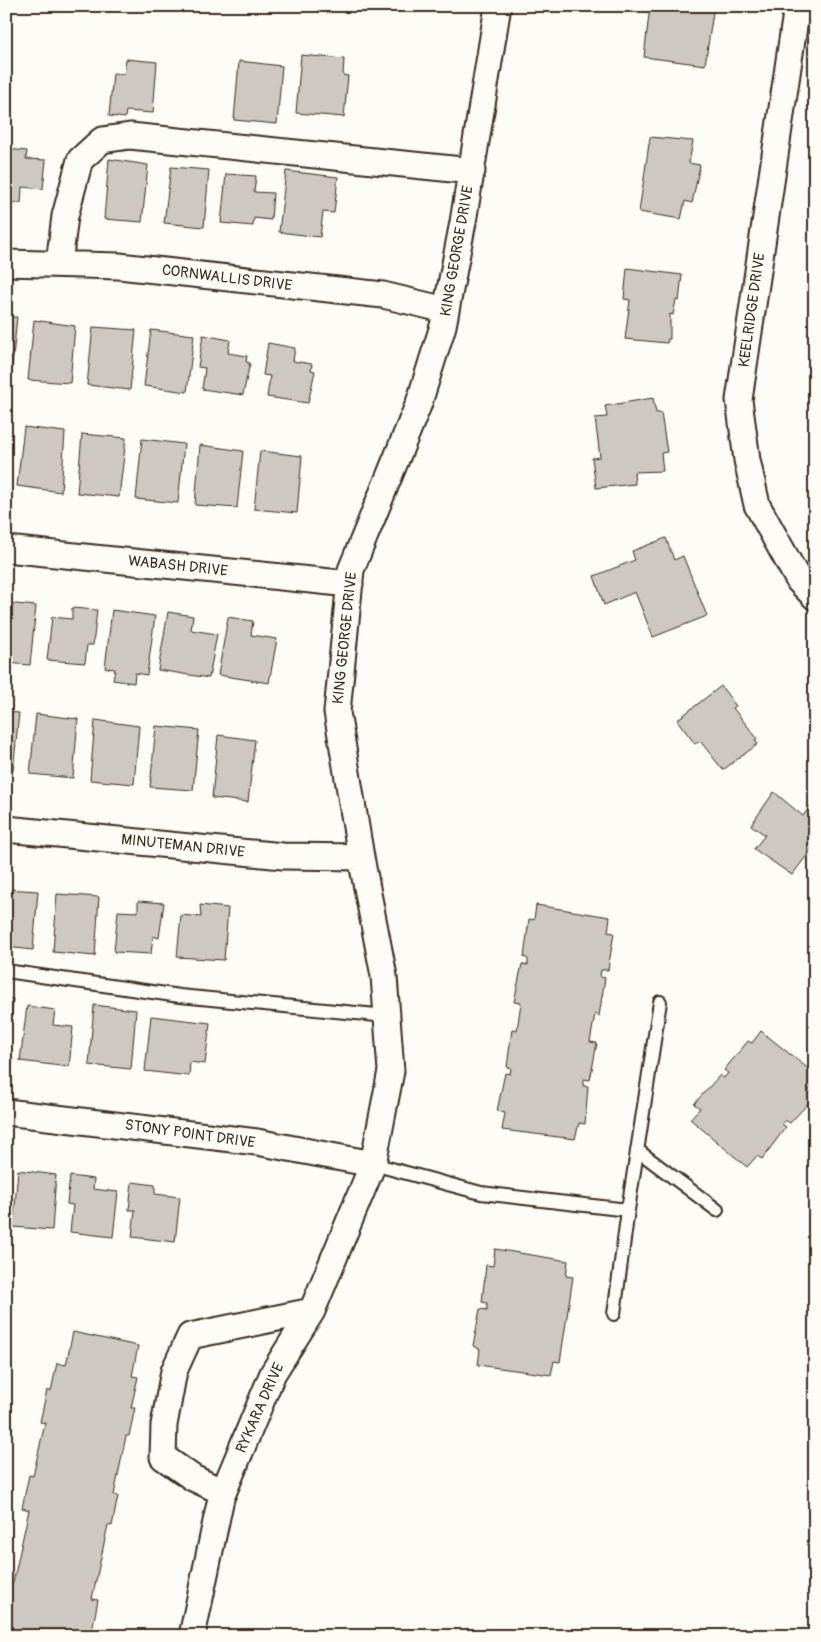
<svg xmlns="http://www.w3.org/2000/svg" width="821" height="1642" viewBox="0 0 821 1642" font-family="Pangolin,sans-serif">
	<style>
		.building { fill: #cdc8c2; stroke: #3b2a1e }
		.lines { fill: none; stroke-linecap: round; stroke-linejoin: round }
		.lane-casing { stroke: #3b2a1e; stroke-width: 16 }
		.street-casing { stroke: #3b2a1e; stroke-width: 29 }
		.lane { stroke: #fdfcf7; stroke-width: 12 }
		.street { stroke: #fdfcf7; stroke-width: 25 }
		.labels { text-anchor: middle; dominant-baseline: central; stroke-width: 4; stroke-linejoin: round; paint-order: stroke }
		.street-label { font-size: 15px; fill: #3b2a1e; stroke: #fdfcf7 }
	</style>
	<rect width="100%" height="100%" fill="#fdfcf7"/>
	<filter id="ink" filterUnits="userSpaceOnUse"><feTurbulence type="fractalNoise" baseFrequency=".02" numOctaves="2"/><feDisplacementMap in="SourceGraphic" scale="10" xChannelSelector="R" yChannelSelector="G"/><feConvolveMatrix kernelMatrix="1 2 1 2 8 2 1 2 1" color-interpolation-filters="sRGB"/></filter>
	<g filter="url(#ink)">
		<path class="building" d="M650,6H714L705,65L644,57Z
			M301,55L344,59L343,75L348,76L344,117L296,113Z
			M126,59L157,62L153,113L126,111L125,118L109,116L113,73L124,74Z
			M239,61L282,66L277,124L234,120Z
			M650,137L693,141L689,163L700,165L692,203L685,201L681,219L639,212Z
			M6,149L27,151L26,159L46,160L43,189L22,187L21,203L6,202Z
			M109,159L148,165L142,222L104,219Z
			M171,167L209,170L204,227L164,223Z
			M286,171L338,177L334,213L323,212L320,237L279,232Z
			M226,174L256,176L254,192L273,193L271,220L254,218L253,226L221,223Z
			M627,268L682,275L679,301L676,300L673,315L670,314V339H668L667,343L625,339L630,300L624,299Z
			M6,317H17L11,378L6,377Z
			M34,320L75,326L70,383L28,380Z
			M93,327L136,330L130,390L87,385Z
			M151,330L194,335L187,392L144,386Z
			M203,335L230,340L228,353L247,356L246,362L250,363L243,395L202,389L205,368L198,367Z
			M268,343L295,348L293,361L312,364L311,370L315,371L308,403L267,397L270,376L263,375Z
			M653,398L656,413H661L667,452L661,453L663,471L634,472L635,484L596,488L592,458L600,457L595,418L607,417L605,406Z
			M24,427L65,432L61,492L17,486Z
			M82,434L126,438L119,497L77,493Z
			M142,439L184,444L178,503L136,499Z
			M200,445L243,451L237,508L195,505Z
			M260,451L302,456L297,513L254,509Z
			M666,538L674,560L683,556L707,616L653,637L635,592L604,605L594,576L635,560L632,551Z
			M6,603L36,606L30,665L6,663Z
			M72,608L97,610L93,645H87L85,663L47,660L52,617L72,619Z
			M112,610L155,616L147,675L135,673L134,683L113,680L115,669L105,668Z
			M168,612L193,616L191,630L217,634L209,678L158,670Z
			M228,617L253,621L251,635L277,639L269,683L218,675Z
			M721,686L736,706L733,708L757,738L755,740L758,744L723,770L700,741L695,744L677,720Z
			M6,712L19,713L13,771L6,770Z
			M36,714L78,719L73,778L30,774Z
			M95,720L139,726L134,784L90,780Z
			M156,726L199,730L193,790L150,787Z
			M218,735L255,740L248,802L212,798Z
			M774,792L803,816L815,799V845L792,875L754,849L765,835L751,825Z
			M6,889L38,891L33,950L6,947Z
			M57,894L99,897L95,956L53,952Z
			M138,901L164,903L159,938L153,936L151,954L114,952L118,911L138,912Z
			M200,905L228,908L224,960L177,957L181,915L201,917Z
			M536,905L610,917L608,932L614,933L608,970H601L600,977L605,978L599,1016L595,1014L590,1042L597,1043L590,1080L584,1079L583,1086H588L585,1124L579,1123L575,1139L502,1130L505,1113L497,1111L505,1073L510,1074L511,1068L507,1067L512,1029L517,1030L521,1003L514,1002L522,964L528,965V959L524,957L529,919L534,920Z
			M6,998L13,999L7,1057L6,1056Z
			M94,1005L136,1010L131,1069L89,1065Z
			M27,1006L55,1010L53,1025L73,1027L69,1067L20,1061Z
			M151,1016L210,1023L205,1064L190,1062L189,1076L145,1071Z
			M761,1031L815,1074V1083L809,1090L815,1096L790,1123L785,1120L782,1124L786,1127L762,1159L757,1156L747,1167L690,1119L700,1108L694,1104L720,1075L724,1078L728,1073L724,1070L748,1041L752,1043Z
			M18,1170L56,1175L52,1230L13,1227Z
			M70,1176L94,1179L93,1189L118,1192L113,1237L70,1232L73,1205L67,1204Z
			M132,1182L155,1185V1194L180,1197L175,1242L132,1237L135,1210H129Z
			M495,1249L568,1261L566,1276L573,1277L560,1362L554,1361L551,1375L478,1365L480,1349L473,1346L480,1309L487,1310V1303L482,1302L486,1265L493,1266Z
			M73,1332L138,1346L132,1376L138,1377L131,1408H135L129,1436H126L114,1495L118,1496L112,1526L108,1525L92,1599L98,1600L92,1631L87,1630L86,1636H6L9,1613H6V1594L9,1582L13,1583L29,1510L22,1508L29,1475L33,1476L45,1423L40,1422L47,1390L51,1391L57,1363L66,1365Z"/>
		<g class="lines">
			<defs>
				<path id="lane" d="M6,971L180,996L387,1016
					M637,1150L717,1210
					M373,1164L481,1193L628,1210L660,1002
					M614,1314L628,1210"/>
				<path id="street" d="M797,6L739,400L747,460L757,505L799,581L815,597
					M6,263L119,266L383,295L446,310
					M59,264L65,216L80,160L102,140L130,136L472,171
					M6,549L350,584
					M6,829L283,856L361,857
					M6,1112L257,1142L373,1164
					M223,1492L193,1478L163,1457L164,1425L174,1371L190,1336L312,1311
					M192,1636L221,1498L273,1373L312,1311L373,1164L391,1071L384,976L361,857L337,712L351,570L419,403L443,326L463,222L498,6"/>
			</defs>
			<use href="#lane" class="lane-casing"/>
			<use href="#street" class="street-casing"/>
			<use href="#lane" class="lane"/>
			<use href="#street" class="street"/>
		</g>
	</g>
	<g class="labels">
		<g class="street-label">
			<text transform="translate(457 251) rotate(-80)">KING GEORGE DRIVE</text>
			<text transform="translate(227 278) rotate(7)">CORNWALLIS DRIVE</text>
			<text transform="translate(752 310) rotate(-82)">KEELRIDGE DRIVE</text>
			<text transform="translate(178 566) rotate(6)">WABASH DRIVE</text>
			<text transform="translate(345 638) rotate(-84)">KING GEORGE DRIVE</text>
			<text transform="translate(183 846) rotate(6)">MINUTEMAN DRIVE</text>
			<text transform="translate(190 1134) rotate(8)">STONY POINT DRIVE</text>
			<text transform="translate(260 1408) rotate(-66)">RYKARA DRIVE</text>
		</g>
	</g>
	<rect width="821" height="1642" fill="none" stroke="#fdfcf7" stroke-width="25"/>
	<rect x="12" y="12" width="796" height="1617" fill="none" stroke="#3b2a1e" stroke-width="2" filter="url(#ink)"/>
</svg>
